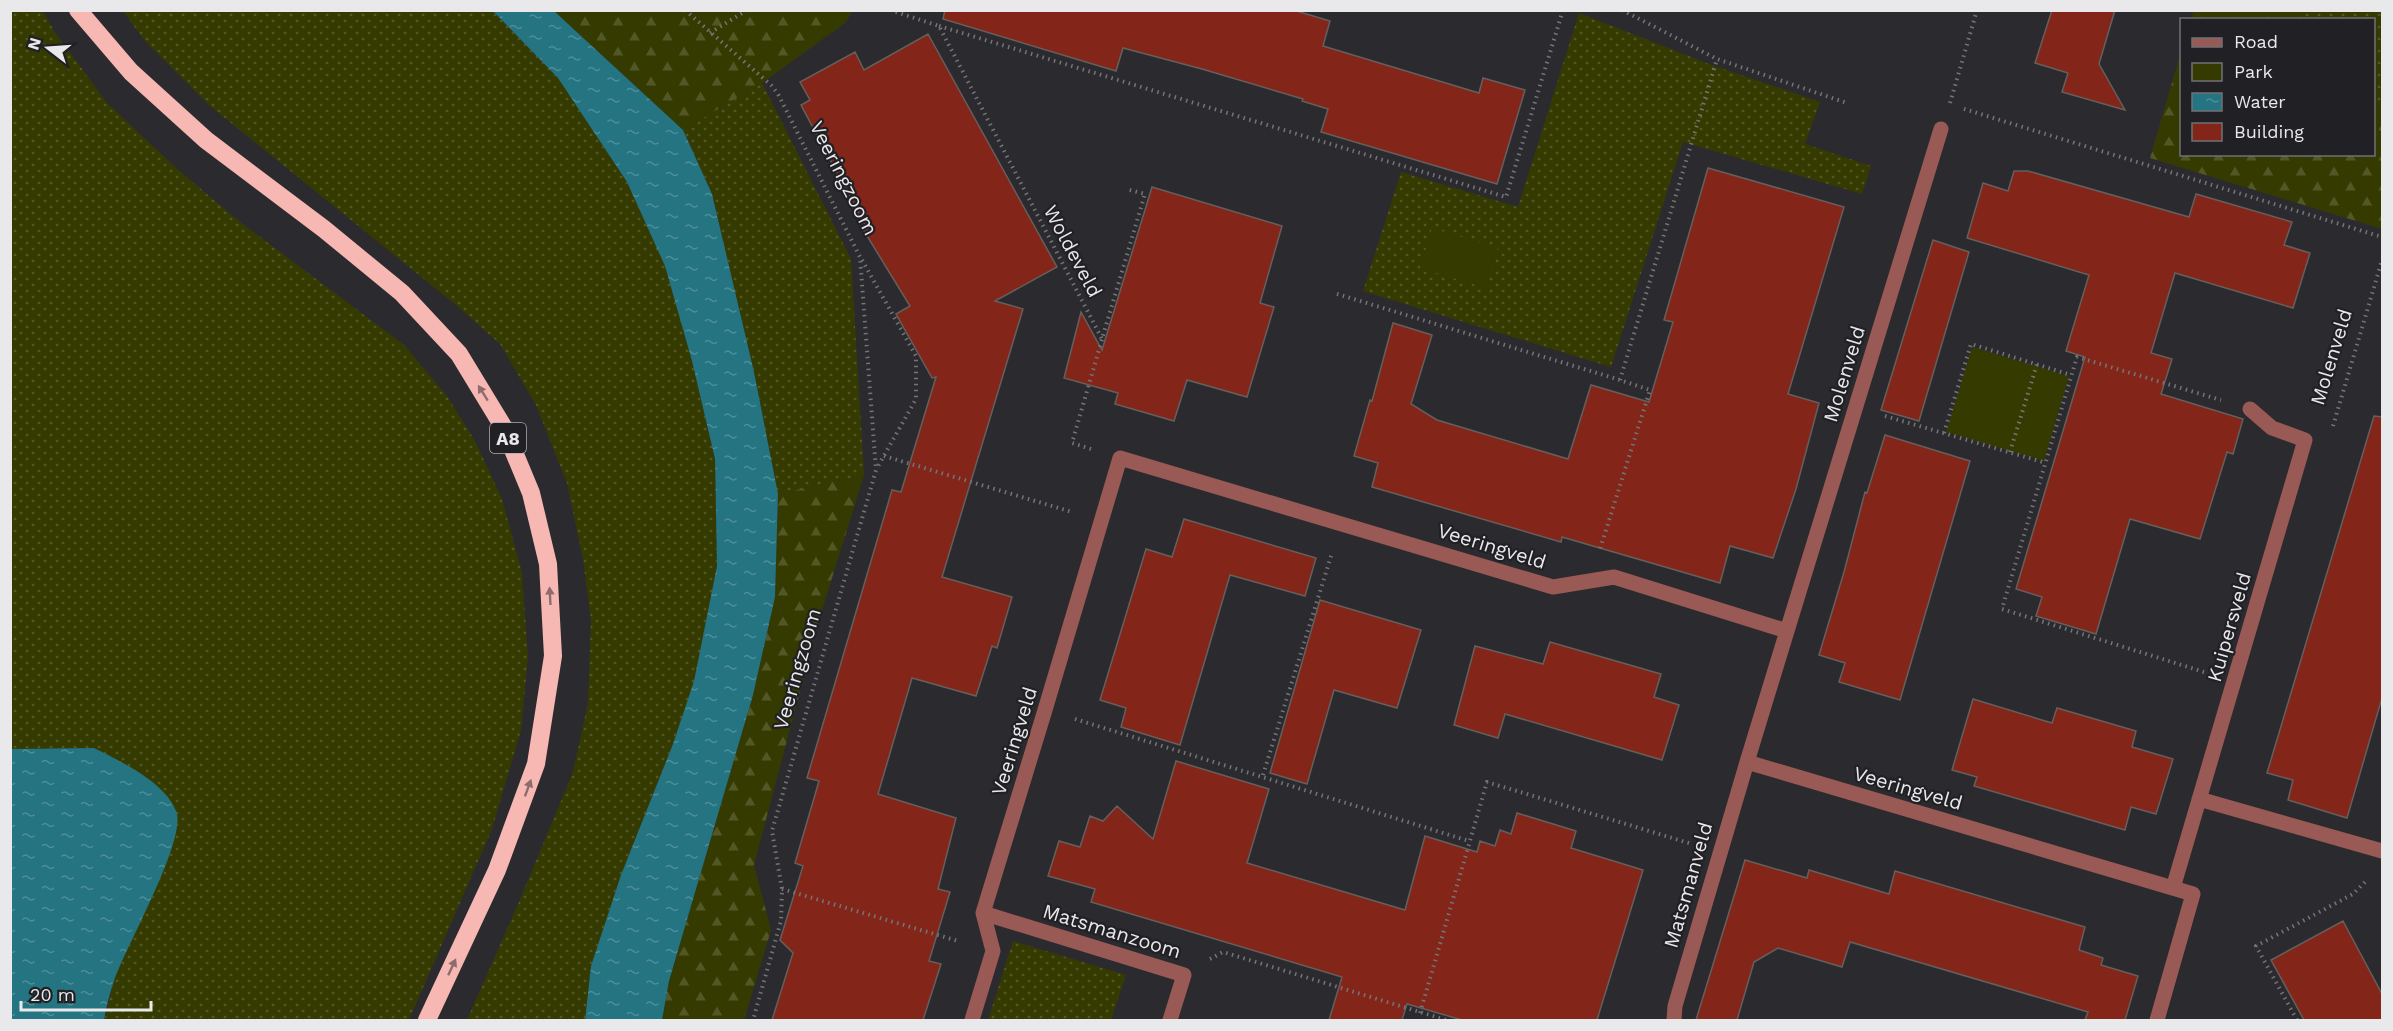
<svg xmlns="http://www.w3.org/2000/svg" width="2393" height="1031" viewBox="0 0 2393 1031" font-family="'Work Sans',sans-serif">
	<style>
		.grass { fill: url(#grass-dots) }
		.forest { fill: url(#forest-firs) }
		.park { fill: #353b00 }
		.water { fill: url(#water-ripples) }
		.building { fill: #832619; stroke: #655f5e; stroke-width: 1.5 }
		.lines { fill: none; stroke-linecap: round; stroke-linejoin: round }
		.path { stroke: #757579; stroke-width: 4; stroke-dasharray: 1.5 4.5; stroke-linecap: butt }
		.street { stroke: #995955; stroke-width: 15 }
		.highway { stroke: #f7b7b2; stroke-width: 18 }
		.oneway { fill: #8c6c6c }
		.labels { text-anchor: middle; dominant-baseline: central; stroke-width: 4.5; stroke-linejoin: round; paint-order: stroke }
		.shield { fill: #212125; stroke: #adadb0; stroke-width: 1.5 }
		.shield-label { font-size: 18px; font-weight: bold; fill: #e9e9ec }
		.street-label { font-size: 20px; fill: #e9e9ec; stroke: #212125 }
	</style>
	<defs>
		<pattern id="grass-dots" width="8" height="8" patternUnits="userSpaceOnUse" patternTransform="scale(1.5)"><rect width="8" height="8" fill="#353b00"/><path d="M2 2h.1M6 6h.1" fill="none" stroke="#525725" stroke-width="1.8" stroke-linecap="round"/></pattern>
		<pattern id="forest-firs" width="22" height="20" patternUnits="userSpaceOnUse" patternTransform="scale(1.5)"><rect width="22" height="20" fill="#353b00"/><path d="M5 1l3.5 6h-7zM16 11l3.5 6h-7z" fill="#525725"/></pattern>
		<pattern id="water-ripples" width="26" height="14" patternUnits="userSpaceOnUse" patternTransform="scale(1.5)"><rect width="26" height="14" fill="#247482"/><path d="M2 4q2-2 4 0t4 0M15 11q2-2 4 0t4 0" fill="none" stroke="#4e8e9a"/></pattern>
	</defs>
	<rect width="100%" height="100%" fill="#2b2b2f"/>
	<path class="grass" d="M10,11H43L54,31L107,103L176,168L240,222L404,345L447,396L475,441L502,499L522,573L528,657L521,730L492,829L409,1020H104L114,980L94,748L11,749Z
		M123,11H493L558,78L627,182L665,265L692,361L715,459L717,566L694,682L673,744L621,875L591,966L585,1020H467L516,909L573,772L588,703L591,620L583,559L567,483L536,405L500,344L456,305L210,106L145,41Z
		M2305,11H2382V100L2374,107V20H2302Z
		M1579,13L1709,64L1820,102L1805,144L1871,166L1862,194L1683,142L1611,367L1363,291L1401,172L1518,207Z
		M762,83L851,259L864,475L778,494L754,372L712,194L683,130Z
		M1013,941L1126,975L1111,1020H988Z"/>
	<path class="forest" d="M554,11H852L845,23L762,83L683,130Z
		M2194,11V10L2305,11L2302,19H2191Z
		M2181,52L2182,154H2298L2310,158L2314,155L2374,154V107L2382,100V229L2150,158Z
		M864,475L818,623L754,865L771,930L744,1020H662L669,981L753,695L775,597L778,494Z"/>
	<path class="park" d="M1432,228L1498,248L1486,288L1420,268Z
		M1972,347L2069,376L2044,461L1946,432Z"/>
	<path class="water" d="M493,11H554L683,130L712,194L754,372L778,494L775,597L753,695L669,981L662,1020H585L591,966L621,875L673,744L694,681L717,566L715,459L692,361L665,266L627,182L558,78Z
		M94,748C120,761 165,782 176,811C188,838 125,948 114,981C110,993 106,1007 104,1020H11V749Z"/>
	<path class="building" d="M945,10H1293L1330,21L1323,46L1479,93L1483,78L1525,90L1497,184L1321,132L1328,109L1302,101L1303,99L1202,69L1123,48L1116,71L943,19Z
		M2052,10H2115L2099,64L2125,110L2062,92L2068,73L2035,63Z
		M928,34L1057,267L995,301L1023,309L942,577L1012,597L997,648L992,646L976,696L912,678L878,794L956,818L938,889L950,892L929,961L941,964L923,1020H772L793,953L780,940L803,866L795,863L819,781L807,778L892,490L901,492L936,377L932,378L896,314L910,306L864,231L867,229L801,105L810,100L800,82L855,52L864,70Z
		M1708,168L1844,207L1788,394L1819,403L1796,489L1773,558L1730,546L1720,583L1562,537L1561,542L1372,487L1378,463L1354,456L1370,400L1372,401L1393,323L1432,335L1411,404L1437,420L1568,459L1591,385L1649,402L1673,322L1664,320Z
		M2014,171H2028L2189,217L2196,194L2292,222L2284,245L2310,253L2293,308L2175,273L2151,353L2172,359L2161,394L2243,419L2233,454L2227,452L2200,539L2130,519L2096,634L2036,616L2042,597L2016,589L2085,357L2066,351L2089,275L1967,238L1983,183L2008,191Z
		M1152,187L1282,226L1260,303L1274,307L1247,397L1187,380L1174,421L1115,404L1118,393L1064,378L1081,312L1102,350Z
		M1933,240L1969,252L1919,421L1881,410Z
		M2374,416L2382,417V698L2347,818L2288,800L2293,780L2267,773Z
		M1885,435L1970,461L1900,700L1839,682L1845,663L1819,655L1844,572L1865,492L1867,493Z
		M1184,519L1316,558L1305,596L1230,575L1180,745L1121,727L1126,708L1100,700L1146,549L1172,557Z
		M1320,600L1421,630L1397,708L1334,690L1307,784L1270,773Z
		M1550,642L1661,674L1654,697L1679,705L1662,760L1505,714L1498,738L1454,725L1475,646L1543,664Z
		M1973,699L2052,723L2057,708L2136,731L2132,747L2173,759L2156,814L2131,807L2125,830L1974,786L1977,777L1952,770Z
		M1176,761L1269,789L1247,863L1405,910L1425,836L1477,852L1480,841L1495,846L1500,830L1511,834L1517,813L1576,831L1571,848L1643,870L1597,1020H1462L1407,1004L1402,1020H1329L1342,977L1091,902L1095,889L1048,876L1059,841L1080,847L1090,816L1103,821L1117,806L1153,839Z
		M1745,860L1807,878L1809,870L1889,894L1895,871L2085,927L2079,950L2103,958L2101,965L2138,976L2125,1020H2085L2088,1012L1850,942L1842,967L1778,948L1754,962L1737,1020H1696Z
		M2343,921L2382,994V1020H2304L2271,960Z"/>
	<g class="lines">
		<path class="path" d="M685,10L771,85L778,94L860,257L876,470L772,831L782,889L781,921L753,1020
			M890,10L939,26L1102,339L1145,194L1126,189
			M1622,10L1717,59L1847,103
			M939,26L1506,197L1563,10
			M710,33L747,10
			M1950,103L1977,10
			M1964,109L2382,237
			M862,260L916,356V399L877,468
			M1337,294L1620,380L1650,390L1600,549
			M1620,380L1717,59
			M1885,416L2046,463
			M2333,426L2382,260
			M1944,433L1971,344L2071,375
			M1091,449L1072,443L1102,339
			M2010,452L2037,364
			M884,456L1072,512
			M2204,672L2002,609L2077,357L2221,400
			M1075,719L1469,841
			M1263,775L1332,553
			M782,889L958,941
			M1210,959L1223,952L1446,1020
			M1420,1013L1487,782L1692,844
			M2297,1020L2256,946L2353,894L2367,880"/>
		<path class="street" d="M1787,631L1941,129
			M2199,799L2382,851
			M2173,888L2305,440L2272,428L2250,409
			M983,913L1045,710L1120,458L1553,587L1614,577L1787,631L1747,762L2193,894L2157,1020
			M983,913L1184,975L1170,1020
			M972,1020L993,951L983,913
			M1674,1020L1675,1006L1747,762"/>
		<path class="highway" d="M78,10L131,72L206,140L324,229L402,293L459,354L504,428L531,493L548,564L553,656L536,764L497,870L427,1020"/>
	</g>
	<defs><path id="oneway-solid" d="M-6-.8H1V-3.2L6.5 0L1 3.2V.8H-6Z" transform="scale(1.5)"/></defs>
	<g class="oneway">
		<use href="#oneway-solid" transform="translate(483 393) rotate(-122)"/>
		<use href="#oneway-solid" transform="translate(550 596) rotate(-93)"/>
		<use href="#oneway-solid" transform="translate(528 788) rotate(-70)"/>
		<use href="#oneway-solid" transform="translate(452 967) rotate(-65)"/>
	</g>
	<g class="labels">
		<rect class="shield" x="490" y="423" width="36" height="30" rx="4.5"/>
		<g class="shield-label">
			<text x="508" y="438">A8</text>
		</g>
		<g class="street-label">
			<text transform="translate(844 178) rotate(63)">Veeringzoom</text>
			<text transform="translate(1073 251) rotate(62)">Woldeveld</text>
			<text transform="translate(2331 357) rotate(-73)">Molenveld</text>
			<text transform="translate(1844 374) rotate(-73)">Molenveld</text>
			<text transform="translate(1492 546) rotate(17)">Veeringveld</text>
			<text transform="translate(2229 627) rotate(-74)">Kuipersveld</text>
			<text transform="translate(797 669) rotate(-74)">Veeringzoom</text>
			<text transform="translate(1014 741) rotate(-73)">Veeringveld</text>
			<text transform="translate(1908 788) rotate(16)">Veeringveld</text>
			<text transform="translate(1688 885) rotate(-74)">Matsmanveld</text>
			<text transform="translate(1112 931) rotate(17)">Matsmanzoom</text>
		</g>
	</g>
	<rect width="2393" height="1031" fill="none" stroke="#e9e9ec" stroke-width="24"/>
	<rect x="2180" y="18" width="195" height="138" fill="#212125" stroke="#717175" stroke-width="1.5"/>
	<rect x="2192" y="38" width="30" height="9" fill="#995955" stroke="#717175" stroke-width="1.5"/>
	<text x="2234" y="48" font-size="18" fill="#e9e9ec">Road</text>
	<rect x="2192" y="63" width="30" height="18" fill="#353b00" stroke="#717175" stroke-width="1.5"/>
	<text x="2234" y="78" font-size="18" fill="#e9e9ec">Park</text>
	<rect x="2192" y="93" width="30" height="18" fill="url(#water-ripples)" stroke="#717175" stroke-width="1.5"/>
	<text x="2234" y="108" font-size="18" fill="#e9e9ec">Water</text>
	<rect x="2192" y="123" width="30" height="18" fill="#832619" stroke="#717175" stroke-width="1.5"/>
	<text x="2234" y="138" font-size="18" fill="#e9e9ec">Building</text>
	<g transform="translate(48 48) rotate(287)" stroke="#212125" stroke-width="4.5" paint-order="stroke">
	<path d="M0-4.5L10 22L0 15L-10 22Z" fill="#e9e9ec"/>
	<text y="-9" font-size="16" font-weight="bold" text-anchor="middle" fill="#e9e9ec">N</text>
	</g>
	<path d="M21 1001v9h130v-9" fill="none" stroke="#e9e9ec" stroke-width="3"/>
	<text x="30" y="1001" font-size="18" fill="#e9e9ec" stroke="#212125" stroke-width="4.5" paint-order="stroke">20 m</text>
</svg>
